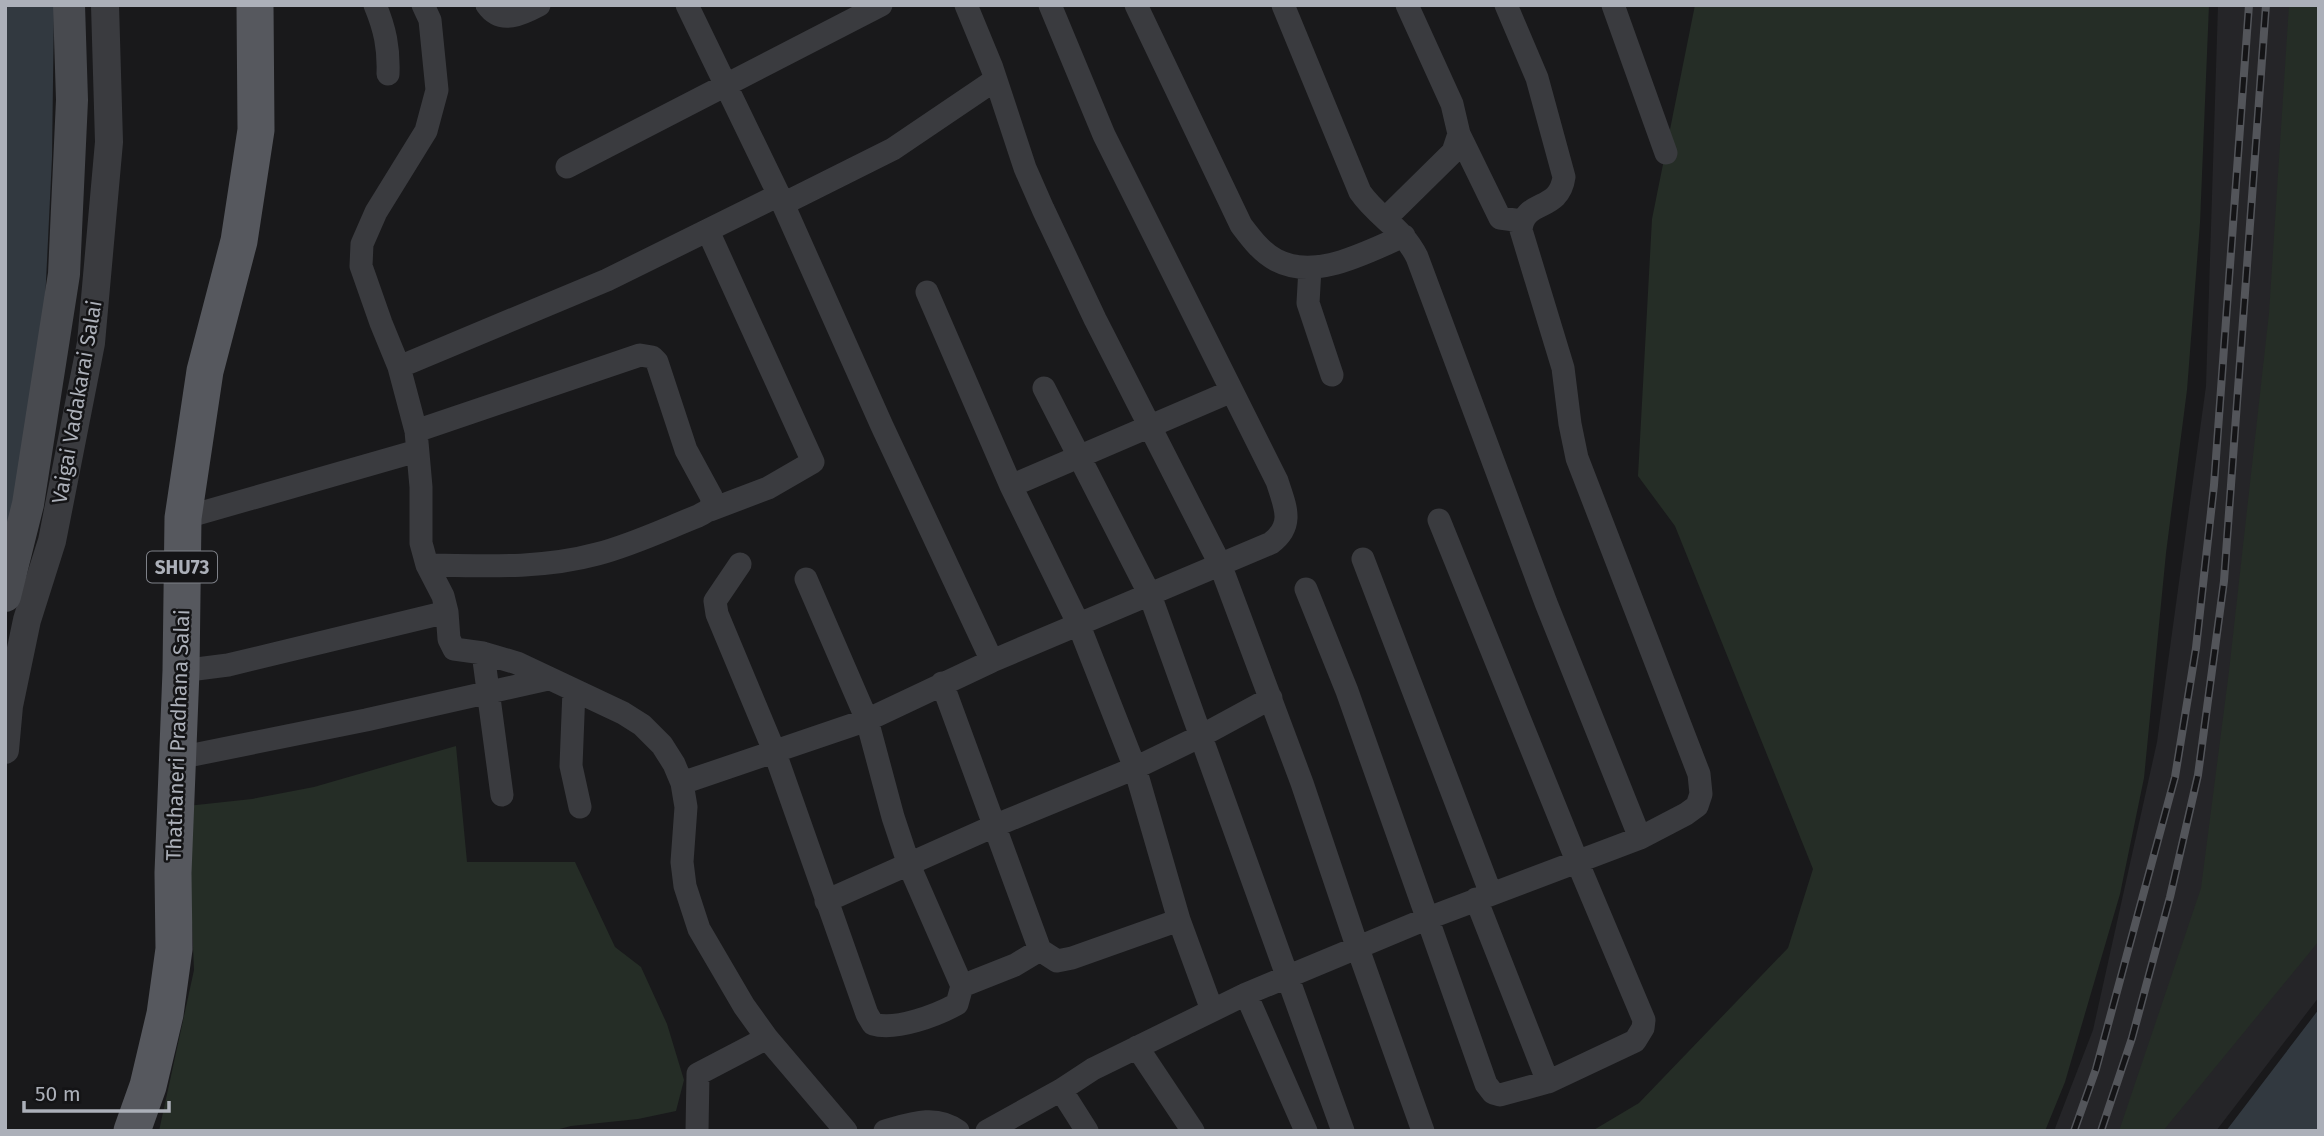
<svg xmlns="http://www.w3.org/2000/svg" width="2324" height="1136" viewBox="0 0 2324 1136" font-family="'Fira Sans',sans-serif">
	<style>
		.built { fill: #252528 }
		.green { fill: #252d26 }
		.water { fill: #323940 }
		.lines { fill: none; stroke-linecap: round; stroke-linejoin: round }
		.minor { stroke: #3a3b3f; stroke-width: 23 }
		.tertiary { stroke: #3a3b3f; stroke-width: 28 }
		.secondary { stroke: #484a4f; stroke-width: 32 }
		.primary { stroke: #56585e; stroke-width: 37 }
		.rail-casing { stroke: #53555a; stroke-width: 8 }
		.rail { stroke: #141416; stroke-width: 5; stroke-dasharray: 16; stroke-linecap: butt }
		.labels { text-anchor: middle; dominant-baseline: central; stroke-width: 5; stroke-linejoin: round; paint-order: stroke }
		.shield { fill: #141416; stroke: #7e8188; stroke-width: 2 }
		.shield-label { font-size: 19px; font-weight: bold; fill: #acb0b9 }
		.street-label { font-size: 21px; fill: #acb0b9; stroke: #141416 }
	</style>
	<rect width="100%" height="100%" fill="#19191b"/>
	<path class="built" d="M2218,5H2319V997L2216,1131H2054L2093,1030L2157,742L2206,386Z"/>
	<path class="green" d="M1695,5H2209L2200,223L2187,390L2166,553L2144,778L2120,894L2065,1082L2045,1131H1592L1639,1103L1788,948L1813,869L1675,526L1638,476L1652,219Z
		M2289,5H2319V941L2163,1131H2119L2201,888L2229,671L2269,313Z
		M456,746L467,862H575L615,947L641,967L667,1024L684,1080L676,1111L638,1119L571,1126L552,1131H159L194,970L187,806L252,799L314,787Z"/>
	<path class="water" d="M5,5H54L52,157L45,302L23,478L5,544Z
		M2319,1009V1131H2226Z"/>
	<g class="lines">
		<path class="minor" d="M375,5C385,29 389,48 388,74
			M423,5L430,20L437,90L426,131L376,212L362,244L361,266L381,323L399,367L416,431L421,487V543L427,565L443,596L447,612L449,639L454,649L483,653L517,663L623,713L642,725L662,745L674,764L682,783L686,807L682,862L685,886L699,929L744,1006L767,1038L846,1131
			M487,5C501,25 522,14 539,5
			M687,5L779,195L882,426L992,661
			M966,5L992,68L1025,168L1043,209L1095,319L1220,564L1302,783L1357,946L1423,1131
			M1136,5L1241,225C1251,238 1261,252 1276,260C1316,281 1366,252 1404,236
			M1283,5L1360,192C1378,218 1402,227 1417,257L1546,603L1640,838
			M1613,5L1666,153
			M1459,134L1500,218L1522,221
			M567,167L881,5
			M783,204L893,149L995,80
			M1385,219L1453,152L1459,134L1452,104L1407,5
			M708,231L813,462L768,488L710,510
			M1310,268L1308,303L1332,375
			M927,292L1011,486L1078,623L1135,768L1179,920
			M399,367L607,280L779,195
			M1044,388L1150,595L1343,1131
			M416,431L640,355L652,357L657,362L686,450L711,496C714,508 708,511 698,516C665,529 632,545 597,554C542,569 484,566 427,565
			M1011,486L1232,391
			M183,518L417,451
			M1439,520L1577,861L1644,1020L1643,1028L1635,1041L1548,1082L1476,899
			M1363,559L1491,894
			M740,564L715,601L717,614L775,753L867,1014L873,1024C896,1031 937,1015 957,1004L962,986L909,865L893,817L867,720L806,579
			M1306,589L1347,691L1486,1084L1493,1093L1500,1095L1548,1082
			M483,653L502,795
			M181,671L228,665L447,612
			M942,683L1040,950L1057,961L1072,958L1179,920L1212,1010
			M574,690L571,766L580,807
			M178,758L366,720L548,679
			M682,783L867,720L992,661L1271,543C1295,525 1285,506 1277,481L1104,135L1050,5
			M826,901L994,826L1135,768L1201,736L1271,698
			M962,986L1015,965L1040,950
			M1246,994L1306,1131
			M1137,1047L1193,1131
			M1061,1090L1087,1131
			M697,1131L698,1074L767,1038
			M885,1131C910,1124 935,1114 958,1131
			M987,1131L1061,1090L1093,1069L1246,994L1426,919L1640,838L1686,814L1697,806L1701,794L1699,774L1577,458L1570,424L1563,368L1521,230C1524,198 1559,213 1564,177L1537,78L1506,5"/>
		<path class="tertiary" d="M5,750L9,706L27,620L52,541L91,343L109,142L105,5"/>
		<path class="secondary" d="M5,596L28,504L64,274L72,100L69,5"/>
		<path class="primary" d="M132,1131L148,1086L165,1014L174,949L173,873L181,671L183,518L205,371L239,241L256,130L255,5"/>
		<defs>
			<path id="rail" d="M2074,1131L2096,1069L2175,777L2196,648L2214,485L2249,5
				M2101,1131L2132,1038L2170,897L2198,775L2224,581L2266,5"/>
		</defs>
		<use href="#rail" class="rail-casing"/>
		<use href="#rail" class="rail"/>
	</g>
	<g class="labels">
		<rect class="shield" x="147" y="551.5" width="70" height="31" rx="5"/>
		<g class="shield-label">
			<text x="182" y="567">SHU73</text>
		</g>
		<g class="street-label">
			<text transform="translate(77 402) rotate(-80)">Vaigai Vadakarai Salai</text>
			<text transform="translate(178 735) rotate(-88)">Thathaneri Pradhana Salai</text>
		</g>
	</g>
	<rect width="2324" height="1136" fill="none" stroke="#acb0b9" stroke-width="14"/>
	<path d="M24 1101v10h145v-10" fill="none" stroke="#acb0b9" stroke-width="3.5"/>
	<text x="35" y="1101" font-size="21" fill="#acb0b9" stroke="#141416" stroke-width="5" paint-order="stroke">50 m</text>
</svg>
